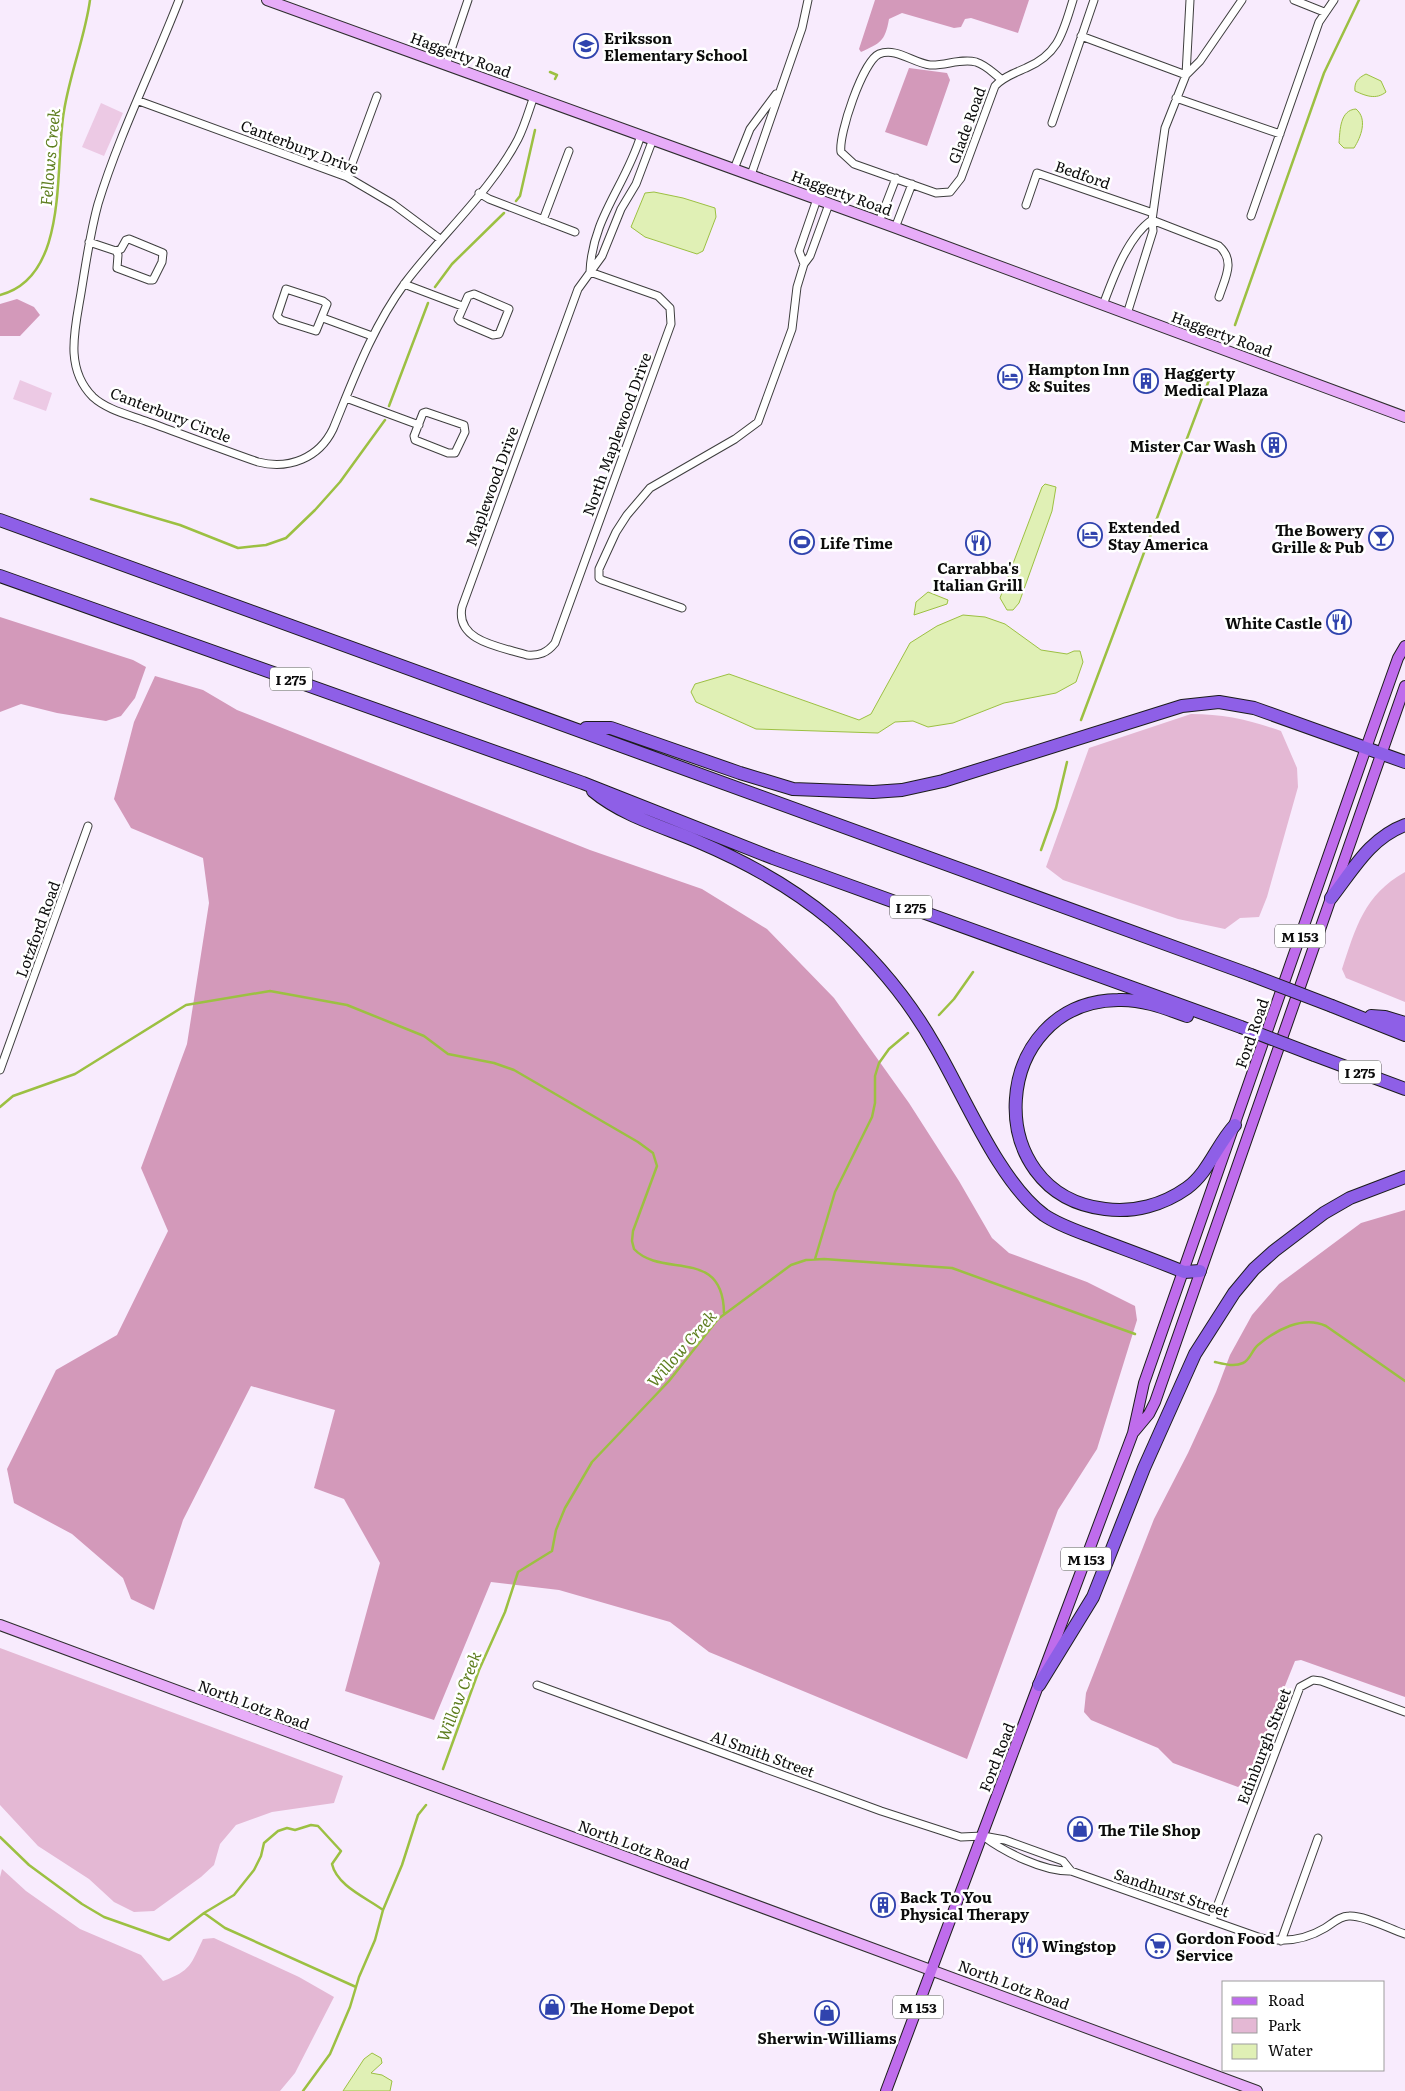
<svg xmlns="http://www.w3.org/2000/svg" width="1405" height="2091" viewBox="0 0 1405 2091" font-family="Literata,serif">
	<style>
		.green { fill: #e4b8d4 }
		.forest { fill: #d399ba }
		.pitch { fill: #ecc9e4 }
		.water { fill: #e0f0b5; stroke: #9cc042 }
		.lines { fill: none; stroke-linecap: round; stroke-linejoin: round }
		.stream { stroke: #9cc042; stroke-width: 2.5 }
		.street-casing { stroke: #3e3e3e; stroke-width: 9 }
		.secondary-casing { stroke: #2d2d2d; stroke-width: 12 }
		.primary-casing { stroke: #1c1c1c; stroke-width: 12 }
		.highway-casing { stroke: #1c1c1c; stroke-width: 14 }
		.street { stroke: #fff; stroke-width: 7 }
		.secondary { stroke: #e7acf8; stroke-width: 10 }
		.primary { stroke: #bf6cec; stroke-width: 10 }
		.highway { stroke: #8e5fe7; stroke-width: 12 }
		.highway-bridge-casing { stroke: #1c1c1c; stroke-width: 14; stroke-linecap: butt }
		.highway-bridge { stroke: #8e5fe7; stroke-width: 12 }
		.labels { text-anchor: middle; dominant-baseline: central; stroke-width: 5; stroke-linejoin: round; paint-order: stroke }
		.shield { fill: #fff; stroke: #545454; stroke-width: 1 }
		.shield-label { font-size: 14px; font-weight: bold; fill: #0b0b0b }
		.poi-label { font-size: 15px; font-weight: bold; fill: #0b0b0b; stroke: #fff; text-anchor: start }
		.street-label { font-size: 15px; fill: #0b0b0b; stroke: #fff }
		.water-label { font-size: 16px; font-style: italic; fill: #5e7e1f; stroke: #fff }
	</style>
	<rect width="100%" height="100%" fill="#f8ebfd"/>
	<path class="green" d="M1191,714C1224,714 1250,720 1281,731L1297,768L1298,787L1267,897L1259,917L1240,918L1225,929L1178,919L1063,880L1046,867L1089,748Z
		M1405,872V1002L1346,978L1342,969C1356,927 1364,895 1405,872Z
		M0,1648L343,1776L334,1803L272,1812L236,1825L220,1844L214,1865L201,1877L154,1911L134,1912L114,1902L89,1879L38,1846L0,1805Z
		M2,1869L26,1891L80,1929L141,1955L163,1981C191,1971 191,1964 203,1939L214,1938L299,1977L334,1997L295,2073L280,2091H0V1877Z"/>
	<path class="forest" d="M875,0H1029L1018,33L971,18L965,19L961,27L954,28L902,13L889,19C885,42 880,43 861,52L859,49Z
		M909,68L947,73L950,80L927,146L885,132Z
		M17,299L34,307L40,315L20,336H0V304Z
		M0,617L133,660L146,667L135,698L121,716L106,721L57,713L21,704L0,712Z
		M155,676L203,690L237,710L590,850L702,889L767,929L834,998L909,1103L959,1181L992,1238L1009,1253L1087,1282L1135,1306L1137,1320L1097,1449L1058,1510L967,1759L709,1652L670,1622L559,1590L491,1582L434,1720L345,1691L380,1563L344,1499L314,1488L335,1410L251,1386L183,1520L154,1610L131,1599L123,1578L72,1534L14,1503L7,1469L56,1370L117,1335L168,1231L141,1168L187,1044L209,903L203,858L131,828L114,799L134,722Z
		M1405,1210V1697L1301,1660L1295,1661L1248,1778L1238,1787L1173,1763L1158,1748L1091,1720L1084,1712L1086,1693L1154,1519L1188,1453L1216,1392L1230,1355L1252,1315L1279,1284L1361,1223Z"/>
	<path class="pitch" d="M101,103L123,113L104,156L82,147Z
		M20,380L52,393L46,411L13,399Z"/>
	<path class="water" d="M1366,74L1381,81L1386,92C1376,100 1366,96 1355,91C1354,82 1358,78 1366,74Z
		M1356,109C1368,119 1361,137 1354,148H1344L1339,143C1340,130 1340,110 1356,109Z
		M654,192L683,198L715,208L716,217L703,251L697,254L645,237L631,227L645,193Z
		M1045,484L1056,487L1052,511L1019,603L1013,610H1007L1000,598L1042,487Z
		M928,592L948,600L947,604L914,615L916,602Z
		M963,615L985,617L1005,624L1041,650L1067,654L1074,651H1080L1083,662L1076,682L1056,693L1004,703L953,723L928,727L913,721L895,722L878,733L756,729L696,702L691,692L695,684L729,674L859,720L871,714L910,643L937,626Z
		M372,2053L381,2058L382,2063L371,2073L382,2075L392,2081L390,2091H343L364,2059Z"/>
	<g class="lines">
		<path class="stream" d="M550,72L557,75L555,79
			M516,201L520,196L535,130
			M435,287L452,264L504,213
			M0,295C70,277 54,166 64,111C70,73 85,37 90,0
			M1235,325L1324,73L1359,0
			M389,406L428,303
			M91,499L180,525L238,548L266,545L286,538L315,510L340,482L385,420
			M1081,720L1209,380
			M1041,850L1056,808L1067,762
			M939,1015L954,999L973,972
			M0,1107L13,1096L75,1074L186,1005L270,991L347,1005L424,1036L448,1054L494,1063L514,1070L638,1142L653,1153L657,1166L633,1231L632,1241L634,1249C662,1279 723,1246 724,1313
			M815,1259L835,1192L872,1117L875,1103V1076L879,1063L889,1049L908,1033
			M1215,1362C1224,1364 1234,1367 1243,1363C1250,1360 1252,1350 1258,1345C1276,1330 1303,1315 1326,1326L1405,1381
			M443,1769L479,1670L505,1612L518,1572L552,1551L556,1530L565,1508L592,1462L669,1381L718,1319L791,1265L806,1260L824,1259L952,1268L1135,1334
			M0,1837L29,1865L82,1904L104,1917L169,1940L204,1913L234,1895L254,1870L261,1856L264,1843L278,1831L287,1828L295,1830L311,1825L318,1826L341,1851L332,1864C337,1886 367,1898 383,1910
			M204,1913L225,1928L356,1987
			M303,2091L330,2054L350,2007L359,1977L375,1940L383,1910L402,1865L418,1815L426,1805"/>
		<defs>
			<path id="street" d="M179,0C153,67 119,135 98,204C90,233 86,263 81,293C75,329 64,368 93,397C107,410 130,415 148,422C184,435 221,449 258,462C289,470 319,458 333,429C354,378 372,328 405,283C441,235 491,191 518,139C525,125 529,110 534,96
				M1190,0L1186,75L1200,61L1242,0
				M1294,0L1324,12
				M1081,36L1186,75L1165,128L1152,220L1153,231L1127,314
				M446,65L468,0
				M1001,79C993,73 986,65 976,62C961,58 945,66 930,65C913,63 896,47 879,54C863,61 838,135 841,152L854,164L936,193L950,192L961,178L995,86C1003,77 1015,73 1026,68C1059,54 1063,32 1073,0
				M1176,98L1280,134
				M139,101L347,177L393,204L440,239
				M1052,123L1094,0
				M734,169L750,129L776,94
				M751,175L802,28L808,0
				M347,177L377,96
				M479,193L489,199L575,232
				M1026,205L1037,173L1153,213
				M1251,216L1319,22L1334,0
				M543,220L569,151
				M1152,220L1219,246C1236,261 1225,278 1219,297
				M879,222L896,178
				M895,228L912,184
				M129,239L163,253L162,262L153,280H149L117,268L118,255L116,251L121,249L126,240Z
				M89,242L116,251
				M804,264L799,251L817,199
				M590,272L658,296L670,308L671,324L555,643C547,653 539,656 527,655C502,647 455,642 462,607L578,289L602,256L621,209L636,184L653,139
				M590,272C592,218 626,185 641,135
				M404,284L462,306
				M286,289L323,301L327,304L316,331L281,320L277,316Z
				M474,294L509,309L499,334L493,335L460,321L458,319L468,296Z
				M1103,305C1113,278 1128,236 1152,220
				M323,318L372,336
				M346,398L419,425
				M426,412L464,425L465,432L455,453H448L415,440L414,436L423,413Z
				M682,608L602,580L599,578V569L616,532L627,515L650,488L735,439L758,422L792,329L797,287L804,264L810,256L829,204
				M0,1070L88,826
				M537,1685L881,1811L961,1837L983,1836
				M1071,1871L1063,1861L1005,1840L983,1836C1004,1852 1044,1872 1071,1871L1261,1938C1284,1943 1305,1940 1325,1928C1333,1923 1340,1916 1349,1916C1364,1915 1390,1929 1405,1934
				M1212,1920L1300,1687L1313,1680L1321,1681L1405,1712
				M1281,1941L1318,1838"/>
			<path id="secondary" d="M267,0L891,226L1405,417
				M0,1625L1257,2091"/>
			<path id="primary" d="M1134,1432L1149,1414L1155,1402L1405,686
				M886,2091L1133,1433L1144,1383L1366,748L1398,658L1405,646"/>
			<path id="highway" d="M0,520L1251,975
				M0,576L583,783L773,858L1241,1027
				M586,728H611L740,773L793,789L873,792L902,790L943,781L1182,706L1219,702L1254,708L1405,762
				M593,791C623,816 664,827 699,842C746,862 793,888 832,921C873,957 908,998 935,1046C964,1095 999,1182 1044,1215C1060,1226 1080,1232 1098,1239C1127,1250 1155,1260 1184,1272L1200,1271
				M1331,898C1353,870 1370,838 1405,825
				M1332,1006L1405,1035
				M1187,1016C1165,1008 1142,999 1118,1000C990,1002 978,1194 1105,1209C1134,1213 1163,1205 1187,1188C1209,1172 1217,1144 1235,1125
				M1371,1016L1385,1017L1405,1023
				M1314,1055L1405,1089
				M1039,1685L1093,1597L1144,1468L1195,1354L1234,1293L1254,1269L1274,1251L1324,1213L1350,1198L1405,1177"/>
		</defs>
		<use href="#street" class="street-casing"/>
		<use href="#secondary" class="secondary-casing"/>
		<use href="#primary" class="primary-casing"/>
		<use href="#highway" class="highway-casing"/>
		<use href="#street" class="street"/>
		<use href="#secondary" class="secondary"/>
		<use href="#primary" class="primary"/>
		<use href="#highway" class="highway"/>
		<defs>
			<path id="highway-bridge" d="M1251,975L1332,1006
				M1241,1027L1314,1055"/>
		</defs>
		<use href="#highway-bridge" class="highway-bridge-casing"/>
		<use href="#highway-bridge" class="highway-bridge"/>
	</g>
	<defs>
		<symbol id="school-ring" viewBox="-11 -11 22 22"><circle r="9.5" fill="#fff" stroke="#3044ae" stroke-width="1.5"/><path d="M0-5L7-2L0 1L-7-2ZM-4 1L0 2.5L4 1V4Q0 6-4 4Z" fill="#3044ae"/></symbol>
		<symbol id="hotel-ring" viewBox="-11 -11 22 22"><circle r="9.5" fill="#fff" stroke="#3044ae" stroke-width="1.5"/><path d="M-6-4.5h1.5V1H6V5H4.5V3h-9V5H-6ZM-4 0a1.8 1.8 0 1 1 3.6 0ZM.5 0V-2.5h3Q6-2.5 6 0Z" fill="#3044ae"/></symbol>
		<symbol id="building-ring" viewBox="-11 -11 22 22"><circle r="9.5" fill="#fff" stroke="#3044ae" stroke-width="1.5"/><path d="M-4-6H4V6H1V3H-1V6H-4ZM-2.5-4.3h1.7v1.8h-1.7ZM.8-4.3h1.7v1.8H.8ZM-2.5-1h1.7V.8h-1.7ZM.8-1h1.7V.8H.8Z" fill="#3044ae"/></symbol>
		<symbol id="bar-ring" viewBox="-11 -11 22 22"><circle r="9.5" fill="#fff" stroke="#3044ae" stroke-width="1.5"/><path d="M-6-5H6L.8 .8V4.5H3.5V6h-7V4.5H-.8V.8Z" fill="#3044ae"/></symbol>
		<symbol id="stadium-ring" viewBox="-11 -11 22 22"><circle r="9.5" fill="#fff" stroke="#3044ae" stroke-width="1.5"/><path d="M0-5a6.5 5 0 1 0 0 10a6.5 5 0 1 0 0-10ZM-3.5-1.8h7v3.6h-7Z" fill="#3044ae"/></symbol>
		<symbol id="restaurant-ring" viewBox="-11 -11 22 22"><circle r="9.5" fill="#fff" stroke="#3044ae" stroke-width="1.5"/><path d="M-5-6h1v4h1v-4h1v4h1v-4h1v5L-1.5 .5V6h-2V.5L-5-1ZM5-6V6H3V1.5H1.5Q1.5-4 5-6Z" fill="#3044ae"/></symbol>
		<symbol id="shop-ring" viewBox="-11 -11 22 22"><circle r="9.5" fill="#fff" stroke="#3044ae" stroke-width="1.5"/><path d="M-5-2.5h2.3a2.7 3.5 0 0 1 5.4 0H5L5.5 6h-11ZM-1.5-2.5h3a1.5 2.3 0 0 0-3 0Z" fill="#3044ae"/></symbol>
		<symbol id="supermarket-ring" viewBox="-11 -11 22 22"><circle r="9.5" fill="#fff" stroke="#3044ae" stroke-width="1.5"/><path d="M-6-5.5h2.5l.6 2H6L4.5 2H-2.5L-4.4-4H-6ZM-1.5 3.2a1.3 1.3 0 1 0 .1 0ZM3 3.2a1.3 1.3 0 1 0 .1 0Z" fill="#3044ae"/></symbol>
	</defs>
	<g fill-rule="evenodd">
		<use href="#school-ring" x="572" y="32" width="28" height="28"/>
		<use href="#hotel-ring" x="996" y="363" width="28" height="28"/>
		<use href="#building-ring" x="1132" y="367" width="28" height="28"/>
		<use href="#building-ring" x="1260" y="431" width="28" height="28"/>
		<use href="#hotel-ring" x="1076" y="521" width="28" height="28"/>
		<use href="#bar-ring" x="1367" y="524" width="28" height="28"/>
		<use href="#stadium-ring" x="788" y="528" width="28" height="28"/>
		<use href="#restaurant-ring" x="964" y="529" width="28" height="28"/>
		<use href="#restaurant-ring" x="1325" y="608" width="28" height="28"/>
		<use href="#shop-ring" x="1066" y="1815" width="28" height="28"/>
		<use href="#building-ring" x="869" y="1891" width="28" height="28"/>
		<use href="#restaurant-ring" x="1011" y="1931" width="28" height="28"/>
		<use href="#supermarket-ring" x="1144" y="1932" width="28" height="28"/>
		<use href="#shop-ring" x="538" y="1993" width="28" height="28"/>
		<use href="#shop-ring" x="813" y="1999" width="28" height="28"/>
	</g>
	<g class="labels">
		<g class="shield">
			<rect x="270" y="667.5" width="42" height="23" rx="4"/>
			<rect x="890" y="895.5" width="42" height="23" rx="4"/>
			<rect x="1275" y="924.5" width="50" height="23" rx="4"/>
			<rect x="1339" y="1060.5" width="42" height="23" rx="4"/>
			<rect x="1061" y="1547.5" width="50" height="23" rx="4"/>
			<rect x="893" y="1995.5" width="50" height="23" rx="4"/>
		</g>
		<g class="shield-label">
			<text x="291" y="679">I 275</text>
			<text x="911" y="907">I 275</text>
			<text x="1300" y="936">M 153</text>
			<text x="1360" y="1072">I 275</text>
			<text x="1086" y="1559">M 153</text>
			<text x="918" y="2007">M 153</text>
		</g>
		<g class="poi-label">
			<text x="604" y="37">Eriksson<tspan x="604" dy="17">Elementary School</tspan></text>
			<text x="1028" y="368">Hampton Inn<tspan x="1028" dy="17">&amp; Suites</tspan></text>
			<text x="1164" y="372">Haggerty<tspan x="1164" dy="17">Medical Plaza</tspan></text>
			<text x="1256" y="445" text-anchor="end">Mister Car Wash</text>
			<text x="1108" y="526">Extended<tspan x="1108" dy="17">Stay America</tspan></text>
			<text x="1364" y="529" text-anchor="end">The Bowery<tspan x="1364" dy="17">Grille &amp; Pub</tspan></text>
			<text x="820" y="542">Life Time</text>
			<text x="978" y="567" text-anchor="middle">Carrabba's<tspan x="978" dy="17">Italian Grill</tspan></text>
			<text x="1322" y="622" text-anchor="end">White Castle</text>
			<text x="1098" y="1829">The Tile Shop</text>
			<text x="900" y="1896">Back To You<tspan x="900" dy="17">Physical Therapy</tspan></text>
			<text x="1176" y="1937">Gordon Food<tspan x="1176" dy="17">Service</tspan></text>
			<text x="1042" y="1945">Wingstop</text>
			<text x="570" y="2007">The Home Depot</text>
			<text x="827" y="2037" text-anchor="middle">Sherwin-Williams</text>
		</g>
		<g class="street-label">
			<text transform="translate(461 54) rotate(20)">Haggerty Road</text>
			<text transform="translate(966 125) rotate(-70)">Glade Road</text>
			<text transform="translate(300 146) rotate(21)">Canterbury Drive</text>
			<text transform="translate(1083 174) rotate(19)">Bedford</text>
			<text transform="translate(842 192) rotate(20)">Haggerty Road</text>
			<text transform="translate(1222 333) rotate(20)">Haggerty Road</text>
			<text transform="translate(171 414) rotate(21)">Canterbury Circle</text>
			<text transform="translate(616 434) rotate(-70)">North Maplewood Drive</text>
			<text transform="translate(491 486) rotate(-70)">Maplewood Drive</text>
			<text transform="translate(37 929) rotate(-70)">Lotzford Road</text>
			<text transform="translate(1251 1033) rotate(-71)">Ford Road</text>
			<text transform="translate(254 1704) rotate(20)">North Lotz Road</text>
			<text transform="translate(1263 1746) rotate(-69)">Edinburgh Street</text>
			<text transform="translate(763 1753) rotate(20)">Al Smith Street</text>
			<text transform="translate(996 1757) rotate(-69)">Ford Road</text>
			<text transform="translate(634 1844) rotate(20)">North Lotz Road</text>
			<text transform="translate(1172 1892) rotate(19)">Sandhurst Street</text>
			<text transform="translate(1014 1984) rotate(20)">North Lotz Road</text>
		</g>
		<g class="water-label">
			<text transform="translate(49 157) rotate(-85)">Fellows Creek</text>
			<text transform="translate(681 1348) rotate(-49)">Willow Creek</text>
			<text transform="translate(458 1696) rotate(-69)">Willow Creek</text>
		</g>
	</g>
	<rect x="1222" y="1981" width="162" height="90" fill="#ffffff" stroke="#9d9d9d"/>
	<rect x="1232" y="1997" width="25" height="8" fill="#bf6cec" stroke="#9d9d9d"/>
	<text x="1268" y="2006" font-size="15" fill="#0b0b0b">Road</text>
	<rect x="1232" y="2018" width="25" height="15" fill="#e4b8d4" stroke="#9d9d9d"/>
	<text x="1268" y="2031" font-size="15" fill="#0b0b0b">Park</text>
	<rect x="1232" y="2044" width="25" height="15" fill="#e0f0b5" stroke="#9d9d9d"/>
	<text x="1268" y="2056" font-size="15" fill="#0b0b0b">Water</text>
</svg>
